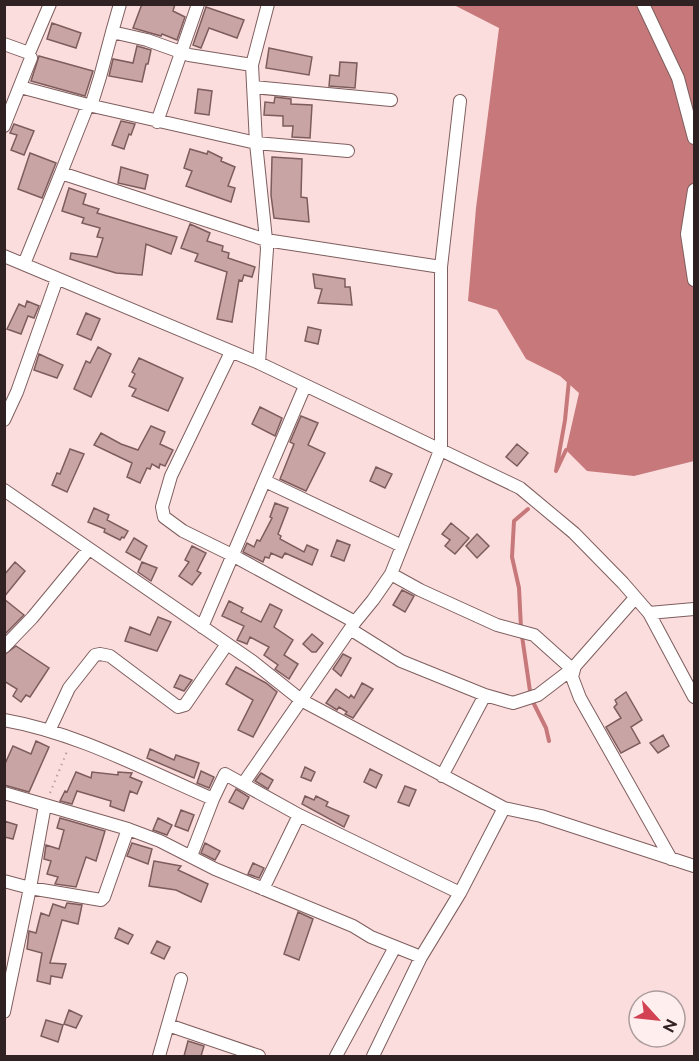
<svg xmlns="http://www.w3.org/2000/svg" width="699" height="1061" viewBox="0 0 699 1061" font-family="Raleway,sans-serif">
	<style>
		.water { fill: #c7787a }
		.lines { fill: none; stroke-linecap: round; stroke-linejoin: round }
		.stream { stroke: #c7787a; stroke-width: 4 }
		.building { fill: #c9a4a4; stroke: #7d5c5d; stroke-width: 1.5 }
		.minor-casing { stroke: #7f5e5e; stroke-width: 14 }
		.path { stroke: #b69d9d; stroke-width: 2; stroke-dasharray: 1.5 4.5; stroke-linecap: butt }
		.minor { stroke: #fff; stroke-width: 12 }
	</style>
	<rect width="100%" height="100%" fill="#fcdddd"/>
	<path class="water" d="M454,5H694V461L634,476L587,471L566,450L579,393L560,376L526,359L497,310L468,301L476,208L499,28Z"/>
	<g class="lines">
		<path class="stream" d="M566,450L556,471L565,420L569,380
			M521,628L519,588L512,557L514,521L528,509
			M522,636L531,698L546,728L549,741"/>
	</g>
	<path class="building" d="M142,4H175L173,11L185,17L177,40L162,34L161,36L133,28Z
		M206,7L244,20L237,38L209,28L201,48L193,45Z
		M52,23L81,33L76,48L47,39Z
		M137,46L151,50L148,64H146L142,82L109,76L113,59L133,63Z
		M269,48L312,57L309,75L266,68Z
		M39,56L93,71L85,96L31,81Z
		M340,62L357,63L355,88L329,86L330,75L339,76Z
		M198,89L212,91L209,115L195,113Z
		M275,97L291,99V104L312,105L310,138L292,137L293,126H283V116L264,115L265,102L274,103Z
		M121,121L135,124L131,135L129,134L124,149L112,145Z
		M14,124L34,131L24,155L11,150L17,135L10,133Z
		M190,149L207,154L208,151L222,158L221,161L235,167L228,186L235,188L231,202L186,186L192,171L184,168Z
		M30,153L56,163L42,198L18,189Z
		M272,157L302,159L301,197L307,198L309,222L274,218L271,195Z
		M121,167L148,175L145,189L118,183Z
		M69,188L86,194L83,204L99,209L97,213L177,237L171,254L146,244L142,275L116,273L70,259L71,253L97,257L103,238L97,237L100,228L82,223L84,218L62,211Z
		M190,224L210,233L207,241L223,246L222,251L229,253L228,258L255,267L252,277L244,275L242,281L239,280L232,322L217,319L227,272L195,261L198,254L181,248Z
		M313,274L345,279V287H350L352,305L318,303L322,289L315,288Z
		M27,301L39,306L34,318L28,316L21,334L7,329L19,304L25,307Z
		M86,313L100,319L91,340L77,334Z
		M308,327L321,330L318,344L305,341Z
		M98,347L111,354L91,397L74,389L86,361L90,363Z
		M39,354L63,365L57,378L34,370Z
		M139,358L183,378L168,411L132,396L136,389L129,386L135,374L132,372Z
		M260,407L282,418L275,436L252,424Z
		M301,416L318,423L308,445L325,453L306,491L280,479L294,444L290,442Z
		M151,426L165,432L160,444L173,450L165,466L160,464L159,468L152,464L150,469L147,468L140,483L127,477L132,463L94,445L101,433L121,444L138,450Z
		M517,444L528,453L517,466L506,457Z
		M70,449L84,454L67,492L52,485L57,473L60,474Z
		M376,467L392,474L385,488L370,481Z
		M275,503L288,508L278,534L281,536L280,539L304,552L307,545L318,550L312,565L285,553L282,558L271,553L269,558L265,557L263,562L243,552L247,543L254,547L257,540L260,541L272,518L270,517Z
		M94,508L109,515L107,520L128,531L124,538L122,537L120,540L104,532L105,529L88,522Z
		M451,523L469,538L455,554L445,546L450,540L442,534Z
		M477,534L489,546L477,558L466,546Z
		M134,538L147,546L140,560L126,552Z
		M337,540L350,545L344,561L331,556Z
		M192,546L206,553L197,571L201,573L192,585L179,576L189,562L185,560Z
		M15,562L25,571L4,597V575Z
		M142,562L157,568L151,581L138,572Z
		M402,590L414,596L405,612L393,605Z
		M4,599L24,615L4,635Z
		M229,601L243,608L241,612L261,622L270,604L282,610L274,627L293,640L284,655L298,664L289,679L275,669L278,665L264,655L269,647L250,637L247,644L237,640L244,626L222,616Z
		M158,617L171,622L157,651L125,641L130,627L150,635Z
		M312,634L323,643L316,652H312L303,644Z
		M16,646L49,668L30,697L26,695L21,702L13,696L17,689L4,681V655Z
		M343,654L351,658L341,676L333,669Z
		M236,667L266,683L277,692L253,737L238,730L253,700L226,684Z
		M180,675L192,680L184,691L174,687Z
		M362,683L373,689L353,718L345,714L347,712L339,707L337,710L326,703L336,689L349,698L351,695L354,698Z
		M626,692L642,720L631,727L640,743L621,753L606,727L621,718L614,707L617,704L615,700Z
		M663,735L669,746L658,753L650,743Z
		M36,741L49,747L29,792L4,785V766L13,746L31,754Z
		M150,749L174,760L176,755L199,763L194,778L147,758Z
		M305,767L315,772L311,781L301,777Z
		M370,769L382,775L376,788L364,782Z
		M201,771L214,777L209,788L197,783Z
		M76,772L91,778L92,772L118,775V772L132,773L130,777L142,782L137,794L130,791L124,811L110,806L111,801L77,791L72,804L60,801L65,791L67,792Z
		M261,773L273,780L268,789L255,781Z
		M405,786L416,790L409,806L398,802Z
		M236,789L249,797L243,809L229,802Z
		M305,796L314,800L316,796L328,802L326,806L349,816L344,827L302,804Z
		M181,810L194,815L188,831L175,826Z
		M60,818L105,831L96,861L86,857L76,887L55,884L58,877L47,874L51,861L44,859L46,845L59,849L64,830L57,828Z
		M158,818L172,825L167,835L153,830Z
		M4,821L17,825L13,839L4,837Z
		M132,843L152,849L148,864L127,856Z
		M205,843L220,851L215,860L201,853Z
		M154,861L181,866L178,870L208,884L201,902L176,890L149,886Z
		M253,863L264,868L259,878L248,874Z
		M67,903L82,905L78,924L62,920L50,963L66,964L62,978L51,976L50,984L37,981L42,953L27,949L29,931L36,933L41,913L49,916L53,904L65,908Z
		M298,912L313,919L299,960L284,954Z
		M119,928L133,935L128,944L115,938Z
		M157,941L170,947L164,959L151,953Z
		M69,1010L82,1016L76,1028L64,1024Z
		M46,1020L63,1025L58,1042L41,1036Z
		M188,1041L204,1046L201,1056H184Z"/>
	<g class="lines">
		<defs>
			<path id="minor" d="M643,4L678,78L694,138
				M112,32L120,4
				M4,44L29,53
				M252,65L268,4
				M20,87L88,105
				M253,87L391,100
				M91,106L100,77L112,32L147,40L189,55L252,65L256,143L267,249L259,363
				M157,122L198,4
				M4,126L31,58L29,53L50,4
				M61,173L88,105L256,143L348,151
				M694,190L687,234L694,280
				M4,256L259,363L520,488L574,533L623,583L649,613L694,697
				M24,264L61,173L266,240L441,267
				M231,352L171,476L162,507L164,517L183,531L232,555L355,622
				M4,420L17,392L57,279
				M265,481L402,546
				M4,490L252,661L301,700L504,808L541,816L694,866
				M635,598L575,666L572,677L580,698L671,859
				M649,613L694,609
				M202,627L305,386
				M350,629L401,661L485,695L513,703L538,695L572,669L534,635L497,625L420,590L391,574
				M4,647L32,618L89,549
				M4,720C78,733 145,770 213,799L191,856
				M49,731L69,688L95,655L100,654L110,656L178,707L185,705L227,644
				M442,776L485,695
				M243,784L355,622L373,600L391,574L441,448V267L460,101
				M4,793L128,829L160,841L215,869L353,926L371,937L421,957L460,893L504,808
				M213,799L225,774L299,815L460,893
				M4,881L30,888L101,900L104,897L128,829
				M263,889L299,815
				M4,1012L30,888L45,805
				M168,1025L259,1056
				M159,1056L181,979
				M336,1056L395,947
				M373,1056L421,957"/>
		</defs>
		<use href="#minor" class="minor-casing"/>
		<path class="path" d="M50,793L68,749"/>
		<use href="#minor" class="minor"/>
	</g>
	<rect width="699" height="1061" fill="none" stroke="#302222" stroke-width="12"/>
	<g transform="translate(657 1019) rotate(117)"><circle r="28" fill="#feeeee" stroke="#ac9c9c" stroke-width="1.5"/>
	<path d="M0-4.5L10 22L0 15L-10 22Z" fill="#d34253"/>
	<text y="-9" font-size="16" font-weight="bold" text-anchor="middle" fill="#302222">N</text>
	</g>
</svg>
